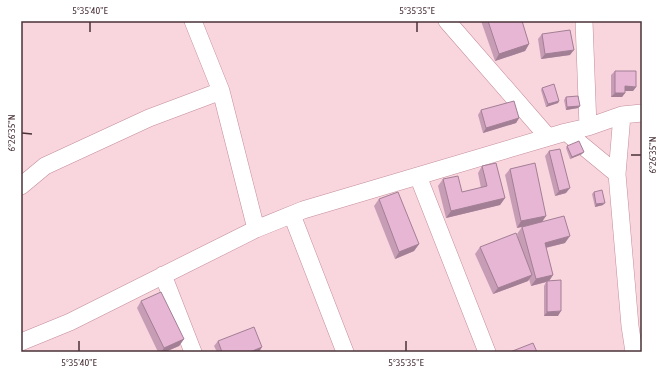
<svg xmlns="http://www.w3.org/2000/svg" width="663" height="373" viewBox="0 0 663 373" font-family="'Asap Condensed',sans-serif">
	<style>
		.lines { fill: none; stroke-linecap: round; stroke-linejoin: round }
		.minor-casing { stroke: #c48d9b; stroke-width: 18 }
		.minor { stroke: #fff; stroke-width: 17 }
		.wall { fill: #c79db6 }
		.shaded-wall { fill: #a27f94 }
		.building { fill: #e7b6d4; stroke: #a27f94 }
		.ticks { fill: none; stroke: #493238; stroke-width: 1.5 }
		.neatline { fill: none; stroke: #493238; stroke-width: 1.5 }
		.ticks-label { font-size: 10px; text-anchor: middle; fill: #493238 }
	</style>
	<rect width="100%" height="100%" fill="#f9d5de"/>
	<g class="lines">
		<defs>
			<path id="minor" d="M193,21L221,91L256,229
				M447,21L548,137
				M584,21L588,127
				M622,115L617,174L630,326L634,352
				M566,132L617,174
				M418,176L487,352
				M21,186L45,166L149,118L221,91
				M292,215L345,352
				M163,275L193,352
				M21,342L70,322L256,229L303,210L566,132L588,127L622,115L642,113"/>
		</defs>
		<use href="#minor" class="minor-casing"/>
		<use href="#minor" class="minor"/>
	</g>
	<path class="wall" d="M481,21H522L529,44L525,51L495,61Z
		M542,34L570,55L541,59L538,39Z
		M615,71L636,87L633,91H625V93L622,97H611V75Z
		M542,88L559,101L558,103L546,107L541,90Z
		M566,97L580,106L578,108L566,110L564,100Z
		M481,110L519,118L516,123L483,133L478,115Z
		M567,146L582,154L570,159L566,148Z
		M549,151L566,193L555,196L545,156Z
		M482,166L505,198L500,205L446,218L438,186L443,179L462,192L481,188L478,173Z
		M510,169L546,216L542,221L565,243L546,248L553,275L549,281L558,316H544V286L546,282L531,286L529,279L528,281L493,294L475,254L480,247L518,237L517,234L522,227L526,226L517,228L505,175Z
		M594,192L603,205L595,207L592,194Z
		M379,199L419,244L414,251L395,259L374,206Z
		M141,301L184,339L179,346L165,352H158L137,308Z
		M218,341L262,347L258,352H217L214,346Z"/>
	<path class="shaded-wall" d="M529,44L525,51L495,61L499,54Z
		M574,50L570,55L541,59L545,54Z
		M625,86L636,87L633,91H622Z
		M615,93H625L622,97H611Z
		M559,101L558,103L546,107L548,104Z
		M580,106L578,108L566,110L567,107Z
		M519,118L516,123L483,133L486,128Z
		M584,152L582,154L570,159L572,157Z
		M570,188L566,193L555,196L559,191Z
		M505,198L500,205L446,218L451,211Z
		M605,203L603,205L595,207L596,204Z
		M546,216L542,222L517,228L521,221Z
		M570,236L565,243L540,249L545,243Z
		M419,244L414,251L395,259L399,252Z
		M532,275L528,281L493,294L498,288Z
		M553,275L549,281H547L546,282L531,286L536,279Z
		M561,311L558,316H544L547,312Z
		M184,339L179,346L165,352H161L164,348Z
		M262,347L259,352H250Z"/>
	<path class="building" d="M488,21H522L529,44L499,54Z
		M570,30L574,50L545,54L542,34Z
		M615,71H636V87L625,86V93H615Z
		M554,84L559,101L548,104L542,88Z
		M578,96L580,106L567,107L566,97Z
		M514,101L519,118L486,128L481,110Z
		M579,141L584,152L572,157L567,146Z
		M560,149L570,188L559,191L549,151Z
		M496,163L505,198L451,211L443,179L458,176L462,192L487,186L482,166Z
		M535,163L546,216L521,221L510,169Z
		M602,190L605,203L596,204L594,192Z
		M398,192L419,244L399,252L379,199Z
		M564,216L570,236L545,243L553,275L536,279L522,227Z
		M516,233L532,275L498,288L480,247Z
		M561,280V311L547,312V281Z
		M161,292L184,339L164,348L141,301Z
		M254,327L262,347L250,352H222L218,341Z
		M533,343L537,352H510Z"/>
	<path class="ticks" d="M90,32V22M417,32V22M22,133L32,134M631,155H641M79,351V341M406,351V341"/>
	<rect width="663" height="373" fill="none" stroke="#ffffff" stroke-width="44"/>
	<rect x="22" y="22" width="619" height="329" class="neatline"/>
	<g class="ticks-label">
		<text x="90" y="14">5°35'40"E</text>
		<text x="417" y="14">5°35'35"E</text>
		<text transform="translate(11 133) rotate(-90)" y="4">6°26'35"N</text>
		<text transform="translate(652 155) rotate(-90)" y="4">6°26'35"N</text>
		<text x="79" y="366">5°35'40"E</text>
		<text x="406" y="366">5°35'35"E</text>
	</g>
</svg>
